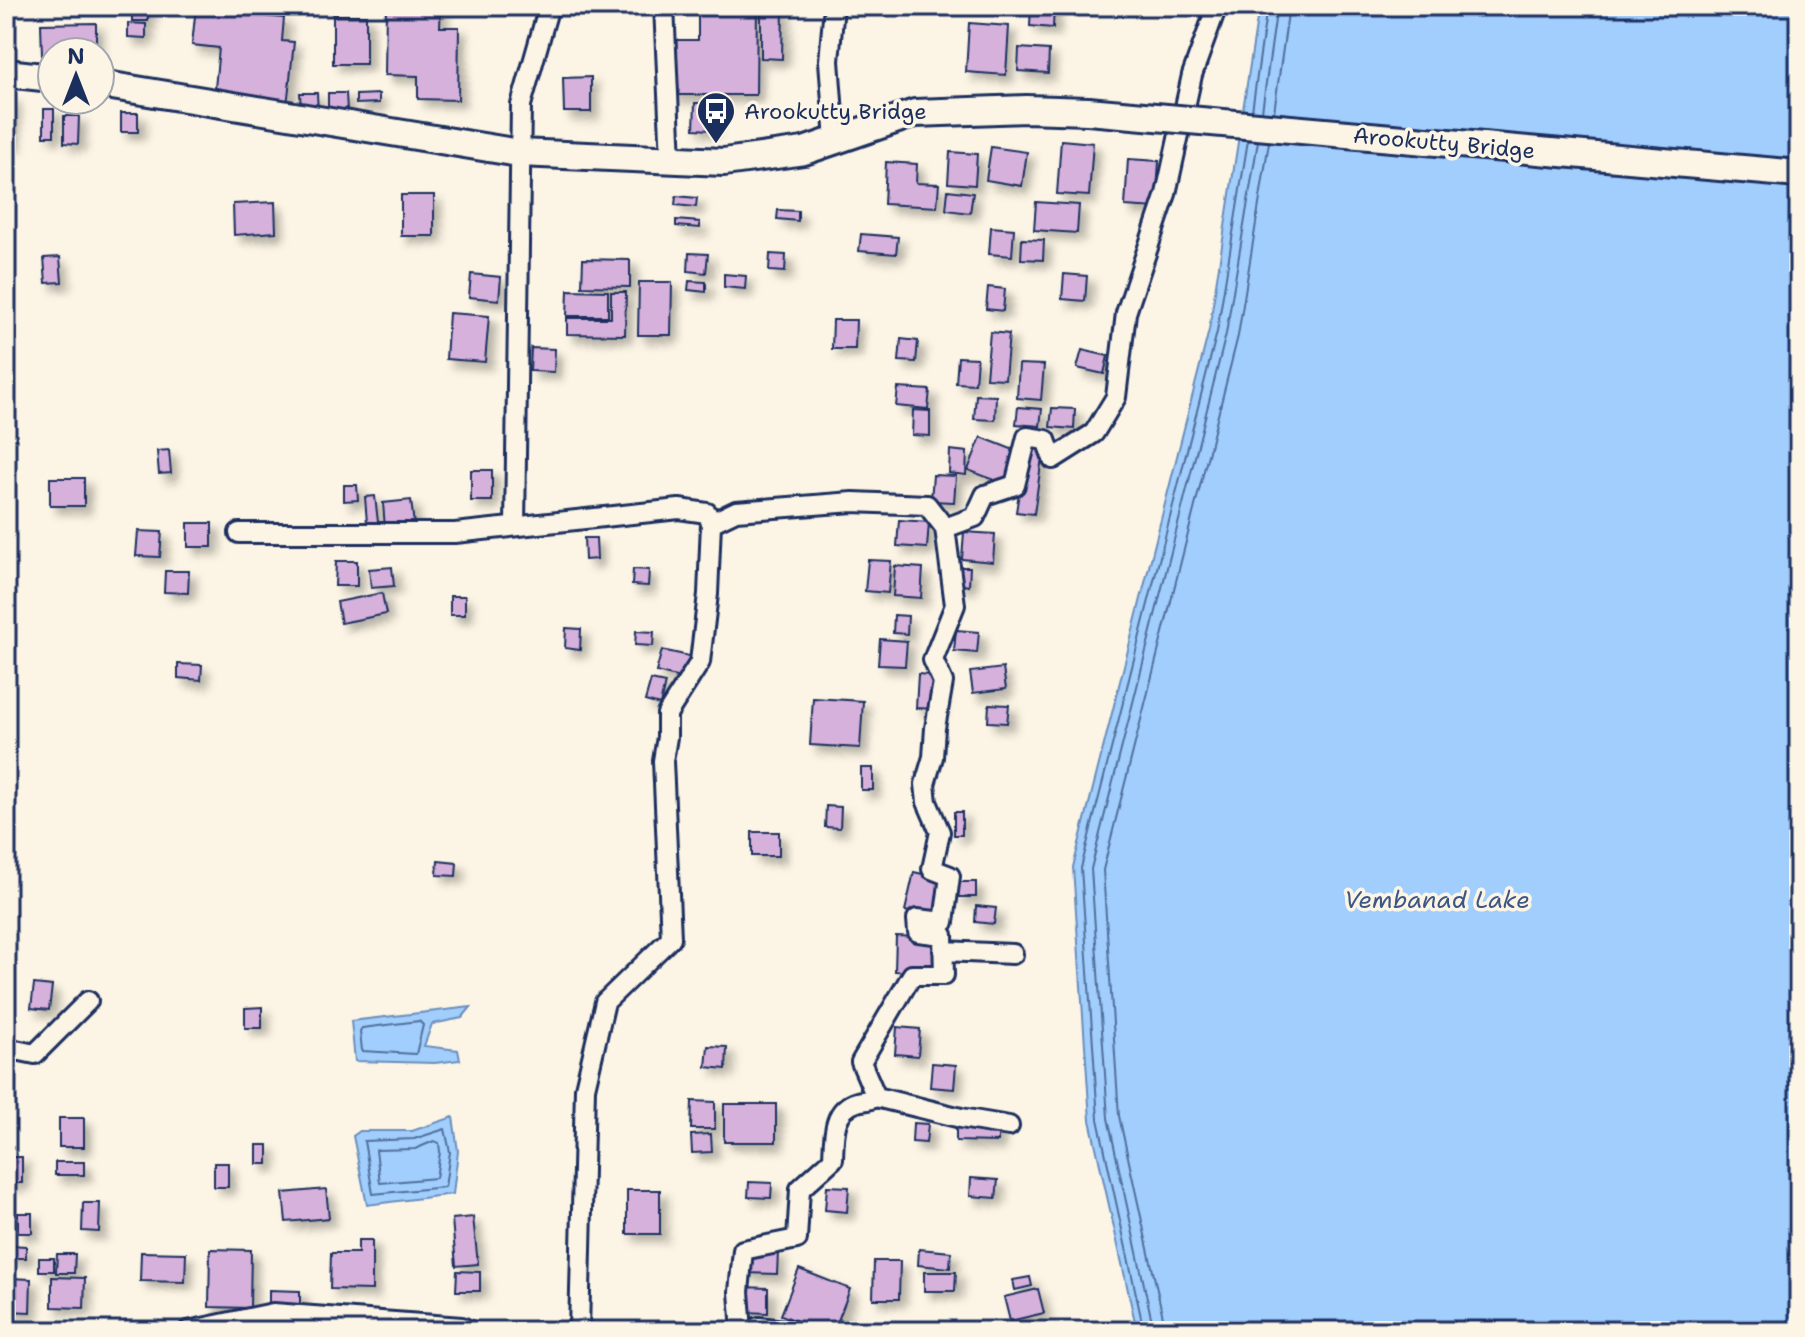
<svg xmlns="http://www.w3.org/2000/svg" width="1805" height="1337" viewBox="0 0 1805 1337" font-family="'Shantell Sans',sans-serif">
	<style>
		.water { fill: #a1cefc; stroke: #6b8ebd; stroke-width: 2 }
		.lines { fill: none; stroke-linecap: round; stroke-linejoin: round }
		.shore { stroke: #516f9d; stroke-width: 2 }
		.building { fill: #d6b1db; stroke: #1b2f5e; stroke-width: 2; filter: url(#shadow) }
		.minor-casing { stroke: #1b2f5e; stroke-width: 24 }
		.secondary-casing { stroke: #1b2f5e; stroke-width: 32 }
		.minor { stroke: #fcf5e5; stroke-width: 18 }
		.secondary { stroke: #fcf5e5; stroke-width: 26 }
		.secondary-bridge-casing { stroke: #1b2f5e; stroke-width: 32; stroke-linecap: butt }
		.secondary-bridge { stroke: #fcf5e5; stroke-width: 26 }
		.labels { text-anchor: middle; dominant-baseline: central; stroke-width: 7; stroke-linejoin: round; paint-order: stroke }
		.poi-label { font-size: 22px; fill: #1b2f5e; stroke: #fcf5e5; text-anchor: start }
		.street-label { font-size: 22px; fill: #1b2f5e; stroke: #fcf5e5 }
		.water-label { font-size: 24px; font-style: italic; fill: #3c5786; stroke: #fcf5e5 }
	</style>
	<defs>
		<filter id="shadow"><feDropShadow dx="7" dy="7" stdDeviation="4" flood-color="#0004"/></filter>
	</defs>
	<rect width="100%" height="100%" fill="#fcf5e5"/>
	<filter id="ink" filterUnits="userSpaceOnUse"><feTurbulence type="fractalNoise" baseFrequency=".0125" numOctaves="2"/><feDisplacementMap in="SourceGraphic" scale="16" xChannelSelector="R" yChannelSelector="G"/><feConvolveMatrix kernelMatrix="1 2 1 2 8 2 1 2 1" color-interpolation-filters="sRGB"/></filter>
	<g filter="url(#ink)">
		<path class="water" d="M1259,6H1799V1331H1137L1090,1120L1073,867L1209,330Z
			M471,1007L462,1018L432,1024L424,1046L458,1050L460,1060L435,1063L355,1061L351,1021Z
			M453,1117L458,1151L453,1194L367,1205L353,1136L360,1131H412Z"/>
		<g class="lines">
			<path class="shore" d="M1252,111L1267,6
				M1262,111L1277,6
				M1274,112L1289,6
				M419,1021L423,1025L416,1054L362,1051L360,1031L362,1028Z
				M445,1129L450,1152L445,1187L373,1194L364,1141L414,1139Z
				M434,1141L439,1143L440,1152L436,1178L380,1183L376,1150L415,1149Z
				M1144,1331L1098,1119L1081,868L1217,332L1248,140
				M1154,1331L1108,1118L1091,869L1226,334L1258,141
				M1166,1331L1119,1116L1103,870L1238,336L1269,142"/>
		</g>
		<path class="building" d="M132,6H148V21H132Z
			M196,6H227L226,12L284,18L282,41L294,42L287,106L214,98L219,48L192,45Z
			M386,6H441L440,27H459L458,100L418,99V76L385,75Z
			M732,6H757L756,95H671L672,40H698V14H732Z
			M1031,6H1054L1053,28L1030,26Z
			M761,7H783L782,59L761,58Z
			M333,15H366V64H333Z
			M96,23V52H52V55H42L41,24Z
			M128,23L146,24V38L128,37Z
			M969,23L1009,26L1006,75L966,72Z
			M1019,48L1049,50L1048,73L1018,71Z
			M591,77V112H564L563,78Z
			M300,93H317L318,112L301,113Z
			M328,93H346L347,111L328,112Z
			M379,94V103L356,104V95Z
			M6,97H13V144H6Z
			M695,103H712L711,130L694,129Z
			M44,109H54V136H44Z
			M121,113H138V132H121Z
			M64,116H79L78,144L64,143Z
			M1061,140L1093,143L1089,196L1057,194Z
			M991,147L1027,152L1022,186L986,180Z
			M950,152L977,154L975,185L948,183Z
			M1128,159L1159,161L1156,208L1125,206Z
			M886,162L917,164L916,183L939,184L937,207L884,204Z
			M948,190L973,193L970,213L946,210Z
			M401,195H434V236H401Z
			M676,196L697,198L696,207L675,205Z
			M275,202L276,232L234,235L233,204Z
			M1036,202L1079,205L1077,233L1034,230Z
			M778,210L798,211V221L777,219Z
			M676,220L700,222V228L676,226Z
			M991,227L1014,229L1012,256L989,254Z
			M861,234L898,237L896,254L859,251Z
			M1022,239L1044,240L1043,260L1021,259Z
			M689,253L708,254L706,273L688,271Z
			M770,254L786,255L785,272L769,271Z
			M60,257L62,282L46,283L44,258Z
			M583,259L630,260V287L582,286Z
			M471,274L501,277L499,300L469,297Z
			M724,274L746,276L745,289L724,287Z
			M1064,274L1087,276L1085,301L1062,299Z
			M689,281L706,282V292L688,290Z
			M639,282H672L671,335H638Z
			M988,287L1005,289L1003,311L986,309Z
			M568,290L608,291V316H567Z
			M611,292H626L625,335L567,334V318H611Z
			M449,313L489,316L485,362L446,359Z
			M833,320H856L855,349H832Z
			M990,332L1009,334L1005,379L986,378Z
			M901,339L918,341L916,362L899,361Z
			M531,348L555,349L554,372L530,371Z
			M1082,350L1108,356L1104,374L1077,368Z
			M958,357L977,358L975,384L956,383Z
			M1019,364L1044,365L1041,400L1017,398Z
			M898,388L930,390L928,409L896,406Z
			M976,395L996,396L995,420L974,419Z
			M1018,407L1042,409L1040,426L1016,424Z
			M1052,408L1075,409L1074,429L1050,427Z
			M913,410L930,411V436L912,435Z
			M981,437L1019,452L1007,485L968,470Z
			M1027,440L1044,443L1034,514L1016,512Z
			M169,450L171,473L159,474L157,451Z
			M950,450L967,452L966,475L949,473Z
			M471,470H492V501H471Z
			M933,475L956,476L954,502L931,501Z
			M50,478H84V506H50Z
			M344,485H357L358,500L344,501Z
			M375,496L378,522L367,523L365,497Z
			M411,500L414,525L385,528L383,503Z
			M899,520L929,522L927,548L897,546Z
			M188,523H212V547H188Z
			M138,531L162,532L160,557L136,556Z
			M964,532L995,534L993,562L962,559Z
			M584,538H596L597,559L585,560Z
			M868,560L891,561L888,593L865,591Z
			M336,561H357V586H335Z
			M895,566L923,568L921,598L893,596Z
			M392,567L394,586L371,588L369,569Z
			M958,567H970L969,586L957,584Z
			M633,569L649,570L648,586L632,585Z
			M165,571H189L188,593L164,592Z
			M382,593L386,614L341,623L337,602Z
			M450,596H465V615H450Z
			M894,615L908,616L907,634L893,633Z
			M566,628L581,629L580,650L565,648Z
			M956,630L979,632L977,653L954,651Z
			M636,631L654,632L653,646L635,645Z
			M880,639L907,641L905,666L878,665Z
			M662,650L689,656L684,679L656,672Z
			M178,664L202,665L201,680L178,678Z
			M1003,668L1006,689L973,693L970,672Z
			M918,674L940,676L937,709L916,708Z
			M651,680L665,683L660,705L645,701Z
			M813,698L863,701L860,748L810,745Z
			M989,704L1009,705L1007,723L988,722Z
			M861,768H873V790H861Z
			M826,806L841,807L840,828L825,827Z
			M954,812H962V835H954Z
			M752,832H779V856H752Z
			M438,861L457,863L456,876L437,875Z
			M914,872L948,880L939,919L905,911Z
			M957,882H976V897H957Z
			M976,906L996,908L994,924L975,922Z
			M896,936L941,938L939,973L895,971Z
			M34,984L52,986L49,1010L31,1008Z
			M262,1007V1028H245V1008Z
			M897,1027L920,1029L918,1056L895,1054Z
			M708,1046L727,1047L726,1069L706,1067Z
			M932,1063L956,1065L954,1089L930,1087Z
			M692,1101L715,1102V1129H691Z
			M724,1104H776V1142H724Z
			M59,1118H84V1147H59Z
			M956,1122L998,1123V1142L956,1141Z
			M913,1123L928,1124L926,1143L912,1142Z
			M711,1134L712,1152L692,1153L691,1135Z
			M257,1145H268V1164H257Z
			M6,1157H22V1183H6Z
			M55,1162H84V1175H55Z
			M214,1163H228V1187H214Z
			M971,1178L998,1180L996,1198L970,1196Z
			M749,1182L772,1183L771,1198L748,1197Z
			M827,1186L849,1187L847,1212L825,1210Z
			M326,1189L329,1218L286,1222L283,1193Z
			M627,1190H660V1234H627Z
			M83,1203H100L99,1232L82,1231Z
			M18,1213H32V1233H18Z
			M473,1217L478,1264L456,1266L452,1219Z
			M358,1240H372V1290L330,1289L331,1253H358Z
			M9,1245L26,1246V1258H9Z
			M210,1249L251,1250L250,1308L209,1307Z
			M919,1249L951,1252L950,1268L918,1265Z
			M141,1252L186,1253L185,1282L140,1281Z
			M744,1252H778L777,1274L744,1273Z
			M57,1254H75L74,1273H56Z
			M39,1258H54V1271H39Z
			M874,1261H900L899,1299H873Z
			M799,1269L850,1289L834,1331H824L781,1315Z
			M457,1271L480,1272V1291H456Z
			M924,1272H956L955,1291H924Z
			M52,1277L85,1278L84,1308L52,1307Z
			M1030,1277L1032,1286L1015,1290L1013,1280Z
			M9,1278L31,1279L30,1312L8,1311Z
			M744,1287L768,1288V1313L744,1312Z
			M1038,1289L1044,1313L1010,1321L1004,1297Z
			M269,1290L300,1291V1310L269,1309Z"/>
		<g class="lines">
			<defs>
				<path id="minor" d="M664,6L671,160
					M834,6L829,61L835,141
					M711,523L736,511L853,502L927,505L945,528L975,517L985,495L1015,485L1027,437L1046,440L1053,459L1094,433L1116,397L1126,313L1166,194L1192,75L1217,6
					M515,526L521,105L549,6
					M239,533H455L679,509L707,513L711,523L708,594L700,662L667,714V737L663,761L671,938L605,1002L585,1088L579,1331
					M943,951L1013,954
					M6,1048L35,1054L88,1001
					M876,1097L961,1118L1009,1126
					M188,1331L273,1313L462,1327L470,1331
					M742,1331L739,1292L743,1250L797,1239L800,1189L833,1159C834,1138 832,1109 857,1102C864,1100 869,1101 876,1097L861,1062L912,975H944L943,935L918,932L917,919L944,922L950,876L932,869L940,832L927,802L925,784L933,757L935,728L943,682L933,660L955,605L945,528
					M750,1331L759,1327L792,1331"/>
				<path id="secondary" d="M6,73L52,78
					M100,84L519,153L724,162L804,151L915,113L1026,109L1088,111"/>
			</defs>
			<use href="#minor" class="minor-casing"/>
			<use href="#secondary" class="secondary-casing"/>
			<use href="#minor" class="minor"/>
			<use href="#secondary" class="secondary"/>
			<defs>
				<path id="secondary-bridge" d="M1088,111L1799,174"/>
			</defs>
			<use href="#secondary-bridge" class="secondary-bridge-casing"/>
			<use href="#secondary-bridge" class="secondary-bridge"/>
		</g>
	</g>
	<defs>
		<symbol id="bus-pin" viewBox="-11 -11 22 30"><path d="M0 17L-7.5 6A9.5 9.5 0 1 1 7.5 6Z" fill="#1b2f5e" stroke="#fcf5e5"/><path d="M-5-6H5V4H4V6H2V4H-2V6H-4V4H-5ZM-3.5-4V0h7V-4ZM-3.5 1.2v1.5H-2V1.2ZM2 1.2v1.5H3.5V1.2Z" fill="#fff"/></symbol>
	</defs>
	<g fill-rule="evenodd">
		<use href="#bus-pin" x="694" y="89" width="44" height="60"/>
	</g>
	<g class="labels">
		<g class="poi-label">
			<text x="744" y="111">Arookutty Bridge</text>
		</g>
		<g class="street-label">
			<text transform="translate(1444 143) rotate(5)">Arookutty Bridge</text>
		</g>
		<g class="water-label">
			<text x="1437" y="900">Vembanad Lake</text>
		</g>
	</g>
	<rect width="1805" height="1337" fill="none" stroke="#fcf5e5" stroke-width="32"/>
	<rect x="16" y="16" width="1773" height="1305" fill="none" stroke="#1b2f5e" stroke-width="3" filter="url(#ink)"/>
	<g transform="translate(76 76)"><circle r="38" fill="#fcf5e5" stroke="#a2a6af" stroke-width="2"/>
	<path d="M0-6L14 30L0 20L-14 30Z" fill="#1b2f5e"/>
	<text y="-12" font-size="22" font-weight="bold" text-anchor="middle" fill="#1b2f5e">N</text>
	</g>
</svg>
